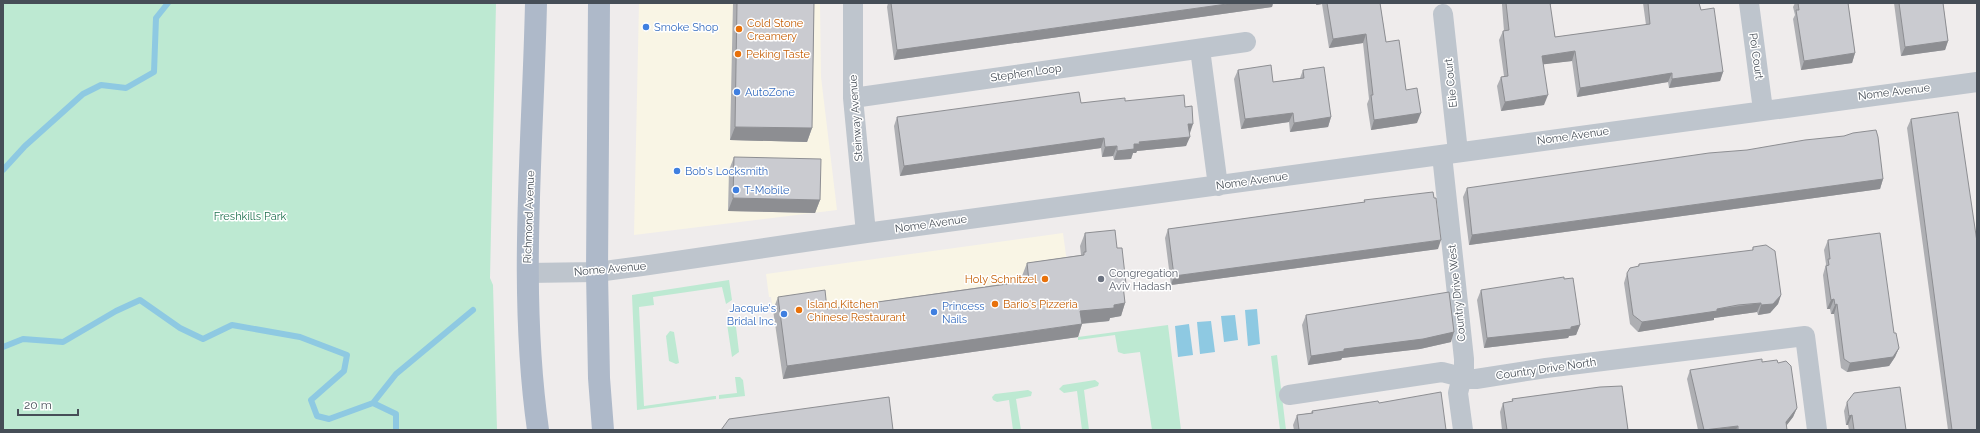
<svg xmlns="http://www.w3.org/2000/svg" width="1980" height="433" viewBox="0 0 1980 433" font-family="Raleway,sans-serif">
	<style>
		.commercial { fill: #f9f5e5 }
		.green { fill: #bde9d2 }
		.water { fill: #8ec9e2 }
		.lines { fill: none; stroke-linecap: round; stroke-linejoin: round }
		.stream { stroke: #8ec9e2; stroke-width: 6 }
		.minor { stroke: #bec5cd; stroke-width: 20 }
		.major { stroke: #aeb9c9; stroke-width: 22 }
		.wall { fill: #aeafb3 }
		.shaded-wall { fill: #8d8e92 }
		.building { fill: #cacbd0; stroke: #8d8e92 }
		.shop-dot { fill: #3f7fe0; stroke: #fff; stroke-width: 1.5 }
		.food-dot { fill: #e8710a; stroke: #fff; stroke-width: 1.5 }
		.worship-dot { fill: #6b7280; stroke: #fff; stroke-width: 1.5 }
		.labels { text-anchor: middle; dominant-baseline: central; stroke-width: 3; stroke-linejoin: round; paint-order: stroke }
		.food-label { font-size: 11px; fill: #c56008; stroke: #fff; text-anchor: start }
		.shop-label { font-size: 11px; fill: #366cbe; stroke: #fff; text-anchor: start }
		.street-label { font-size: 11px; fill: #464e57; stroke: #fff }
		.park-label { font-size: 11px; fill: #1f714f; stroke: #fff }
		.worship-label { font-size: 11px; fill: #5b616d; stroke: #fff; text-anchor: start }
	</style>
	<rect width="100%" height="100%" fill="#efecec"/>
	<path class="commercial" d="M639,3H820L821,77L837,210L634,235Z
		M1063,233L1068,270L800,376L783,379L771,297H769L766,274Z"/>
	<path class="green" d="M3,3H496L490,278L493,285L497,430H3Z
		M729,280L732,300L726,304L722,287L653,297L654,305L639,307L644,406L714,396H716V399L637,410L632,295Z
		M727,324H734L736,327L739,352L732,357Z
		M1168,325L1181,430H1152L1140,352L1124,354L1118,352L1115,335L1078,340V337Z
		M670,331L674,332L679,363L676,364L669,361L666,336Z
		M1277,355L1286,430H1280L1271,356Z
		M735,377H740L743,380L745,396L719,399V395L737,393Z
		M1095,380L1099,383L1098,386L1084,390L1089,430H1082L1077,391L1064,393L1059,389L1063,385Z
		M1028,390L1032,392L1031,396L1016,399L1021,430H1013L1009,400L997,402L993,400L992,397L995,394Z"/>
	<path class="water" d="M1257,309L1260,344L1248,346L1245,310Z
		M1235,315L1238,340L1224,342L1221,316Z
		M1211,321L1215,352L1200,354L1197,322Z
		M1189,324L1193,355L1178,357L1175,326Z"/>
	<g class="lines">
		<path class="stream" d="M3,170L25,146L83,94L101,85L126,88L154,72L156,18L168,3
			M3,347L23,339L63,342L116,311L140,300L180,328L203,339L232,325L300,337L347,355L344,371L311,400L317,416L329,419L373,403
			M396,430V414L373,403L396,374L473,310"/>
		<path class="minor" d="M853,3V98L866,233
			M1749,3L1763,110
			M1443,14L1458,152
			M1200,49L1218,186
			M853,98L1246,42
			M1442,155L1464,359V369L1458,393L1463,430
			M527,273L597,272L642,266L866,233L1977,82
			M1289,395L1442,372L1469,379H1476L1546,368L1805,336L1817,430"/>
		<path class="major" d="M536,3C533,145 518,288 538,430
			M599,3L597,272L599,378L603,430"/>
	</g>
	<path class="wall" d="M733,3H814L812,128L807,142L730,140Z
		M888,3H1273L1272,7L894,60L887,7Z
		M1316,3H1380L1386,42L1406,90L1417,123L1371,130L1367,104L1369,99L1363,43L1329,48L1322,4L1316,5Z
		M1502,3H1552L1550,6L1555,37L1646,25L1643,3H1699L1701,10L1723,72L1720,81L1669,88L1668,82L1577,97L1572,61L1543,64L1544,105L1501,111L1497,86L1501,77L1504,76L1499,40L1503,31H1504L1502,5Z
		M1795,3H1848L1855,53L1852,63L1801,70L1793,19L1795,15L1793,7Z
		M1894,3H1943L1948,41L1945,50L1901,56Z
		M1238,70L1273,82L1300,78L1303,70L1331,117L1328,127L1290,132L1289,122L1241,129L1234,79Z
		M1125,101L1190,133H1189L1186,146L1137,151L1136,153H1133L1131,159L1114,160L1113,156L1102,157L1101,148L900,176L894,126L897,117L1081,103Z
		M1911,119L1977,430H1948L1907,128Z
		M734,157L820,200L815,213L728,211L729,170Z
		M1883,179L1880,189L1469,245L1463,197L1467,188Z
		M1364,200L1438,249L1171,285L1165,238L1168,229L1364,202Z
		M1085,233L1117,248L1125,303L1121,316L1110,318L1109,321L1082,324L1078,337L783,379L773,310L778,297L827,309L1023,281L1022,276L1027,263L1081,255L1080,246Z
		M1828,240L1894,333L1899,348L1895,357L1889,366L1847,372L1841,368L1834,314H1831L1830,309H1827L1823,275L1826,264L1824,250Z
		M1753,247L1781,295L1778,304L1770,313L1758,315L1757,312L1735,315L1714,318V320L1638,332L1630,324L1624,283L1627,273L1638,266L1639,264L1752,251Z
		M1564,279L1580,325L1576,335L1569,336L1568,338L1484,348L1477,300L1481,290Z
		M1306,315L1451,342L1420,349L1342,358L1341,360L1308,365L1302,325Z
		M1762,362L1778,363L1797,408L1793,417L1786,426L1787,430H1698L1687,379L1690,370Z
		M1512,399L1628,430H1502L1500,412L1503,403L1512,401Z
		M1847,402L1906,430H1849L1848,425H1846L1844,411Z
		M1379,403L1446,430H1294L1293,425L1297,415L1311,413L1312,411Z"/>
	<path class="shaded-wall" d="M1234,3H1273L1272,7L894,60L897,50Z
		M1317,3H1323L1322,4L1316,5Z
		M1366,34L1363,43L1329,48L1333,39Z
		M1948,41L1945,50L1901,56L1905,47Z
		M1575,51L1572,61L1538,65L1542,56Z
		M1855,53L1852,63L1801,70L1804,61Z
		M1723,72L1720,81L1669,88L1672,79Z
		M1672,73L1668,82L1577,97L1580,88Z
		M1548,95L1544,105L1501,111L1505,102Z
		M1293,113L1289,122L1241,129L1245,119Z
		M1421,113L1417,123L1371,130L1374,120Z
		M1331,117L1328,127L1290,132L1294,123Z
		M1188,124H1193L1190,133L1185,134Z
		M735,127L812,128L807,142L730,140Z
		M1190,137L1186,146L1137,151L1136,153H1133L1131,159L1114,160L1117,151L1139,142Z
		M1104,138L1101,148L900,176L904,166Z
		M1117,146L1113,156L1102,157L1105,147Z
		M1883,179L1880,189L1469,245L1472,235Z
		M733,198L820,200L815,213L728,211Z
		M1441,240L1438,249L1171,285L1174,276Z
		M1781,295L1778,304L1770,313L1758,315L1761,305Z
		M1834,299L1830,309H1827L1831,300Z
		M1125,303L1121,316L1110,318L1109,321L1076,324L1080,311L1114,305Z
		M1761,303L1757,312L1714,318V320L1638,332L1642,322L1717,309Z
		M1837,304L1834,314H1831L1835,305Z
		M1082,324L1078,337L783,379L787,366Z
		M1580,325L1576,335L1569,336L1568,338L1484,348L1487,338Z
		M1454,332L1451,342L1420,349L1342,358L1341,360L1308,365L1311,356L1344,349Z
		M1899,348L1895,357L1889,366L1847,372L1850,363Z
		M1797,408L1793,417L1783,430L1786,422Z
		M1852,415L1848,425H1846L1849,416Z
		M1738,426L1736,430H1707Z"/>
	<path class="building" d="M737,3H814L812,128L735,127Z
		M891,3H1234L897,50Z
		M1327,3H1380L1386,42L1399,40L1406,90L1417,88L1421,113L1374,120L1371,95H1373L1366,34L1333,39Z
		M1506,3H1550L1555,37L1650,24L1648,3H1699L1701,10L1714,8L1723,72L1672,79V73L1580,88L1575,51L1542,56L1548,95L1505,102L1501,77L1508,76L1503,31L1509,30Z
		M1798,3H1848L1855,53L1804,61L1796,10H1799Z
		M1899,3H1943L1948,41L1905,47Z
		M1271,65L1273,82L1304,78L1303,70L1324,67L1331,117L1294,123L1293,113L1245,119L1238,70Z
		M1079,92L1081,103L1125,98V101L1184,95L1185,107L1192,106L1193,124H1188L1190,137L1139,142L1140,144H1134V149L1117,151V146L1105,147L1104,138L904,166L897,117Z
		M1958,112L1977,242V430H1952L1911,119Z
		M1876,130L1878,137L1883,179L1472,235L1467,188L1709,153L1747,150L1805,140L1844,136L1853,133Z
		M734,157L821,159L820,200L733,198Z
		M1433,192L1434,198H1436L1441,240L1174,276L1168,229L1365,202L1364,200Z
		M1115,230L1117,248H1122L1126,284L1123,285L1125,303L1114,305V308L1080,311L1082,324L787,366L778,297L825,290L827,309L1029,281L1027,263L1084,255V252H1086L1085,233Z
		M1880,233L1894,333H1896L1899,348L1893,357L1850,363L1844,359L1837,304L1835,305L1834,299L1831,300L1826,266L1829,265L1828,259H1830L1828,240Z
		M1766,245L1775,251L1781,295L1773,304L1761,305V303L1738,305L1717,309V311L1642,322L1633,315L1627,273L1630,268L1639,266V264L1753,250V247Z
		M1564,277V279L1573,278L1580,325L1571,327V329L1487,338L1481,290Z
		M1449,292L1454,332L1423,339L1344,349V351L1311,356L1306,315Z
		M1762,359V362L1777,360L1778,363L1786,361L1791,366L1797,408L1786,422L1787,430H1738V426L1704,430L1690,370Z
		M1622,386L1628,430H1507L1503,403L1513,401L1512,399L1600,387Z
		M1900,387L1906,430H1854L1852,415L1849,416L1847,402L1854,393Z
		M1441,392L1446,430H1299L1297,415L1313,413L1312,411L1378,401L1379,403Z
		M889,397L893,430H721L729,419Z"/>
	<g class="shop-dot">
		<circle cx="646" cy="27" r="4"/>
		<circle cx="737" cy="92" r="4"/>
		<circle cx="677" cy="171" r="4"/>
		<circle cx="736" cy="190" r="4"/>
		<circle cx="934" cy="312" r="4"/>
		<circle cx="784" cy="314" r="4"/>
	</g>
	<g class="food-dot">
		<circle cx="739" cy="29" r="4"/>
		<circle cx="738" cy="54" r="4"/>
		<circle cx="1045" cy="279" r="4"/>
		<circle cx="995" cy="304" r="4"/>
		<circle cx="799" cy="310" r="4"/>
	</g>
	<circle class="worship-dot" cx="1101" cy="279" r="4"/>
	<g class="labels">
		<g class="food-label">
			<text x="747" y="23">Cold Stone<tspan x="747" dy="13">Creamery</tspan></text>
			<text x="746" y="54">Peking Taste</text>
			<text x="1037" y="279" text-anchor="end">Holy Schnitzel</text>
			<text x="807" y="304">Island Kitchen<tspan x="807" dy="13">Chinese Restaurant</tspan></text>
			<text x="1003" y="304">Bario's Pizzeria</text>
		</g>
		<g class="shop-label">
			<text x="654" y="27">Smoke Shop</text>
			<text x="745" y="92">AutoZone</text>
			<text x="685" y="171">Bob's Locksmith</text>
			<text x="744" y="190">T-Mobile</text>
			<text x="942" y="306">Princess<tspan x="942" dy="13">Nails</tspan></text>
			<text x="776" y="308" text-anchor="end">Jacquie's<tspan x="776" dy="13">Bridal Inc.</tspan></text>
		</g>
		<g class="street-label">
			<text transform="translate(1756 56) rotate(82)">Poi Court</text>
			<text transform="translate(1026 73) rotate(-8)">Stephen Loop</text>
			<text transform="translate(1451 83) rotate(-96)">Elie Court</text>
			<text transform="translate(1894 92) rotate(-7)">Nome Avenue</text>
			<text transform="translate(856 118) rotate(-94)">Steinway Avenue</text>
			<text transform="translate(1573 136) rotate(-8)">Nome Avenue</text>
			<text transform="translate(1252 181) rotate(-8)">Nome Avenue</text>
			<text transform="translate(529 217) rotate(-88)">Richmond Avenue</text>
			<text transform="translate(931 224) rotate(-8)">Nome Avenue</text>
			<text transform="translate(610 269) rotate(-5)">Nome Avenue</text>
			<text transform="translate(1457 293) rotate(-96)">Country Drive West</text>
			<text transform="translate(1546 369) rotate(-8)">Country Drive North</text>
		</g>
		<g class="park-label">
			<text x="250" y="216">Freshkills Park</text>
		</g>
		<g class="worship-label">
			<text x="1109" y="273">Congregation<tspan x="1109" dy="13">Aviv Hadash</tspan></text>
		</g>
	</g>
	<rect width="1980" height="433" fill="none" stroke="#464e57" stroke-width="8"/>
	<path d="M18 409v6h60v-6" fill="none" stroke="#464e57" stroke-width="2"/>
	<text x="24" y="409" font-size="12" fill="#464e57" stroke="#ffffff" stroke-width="3" paint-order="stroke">20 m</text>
</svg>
